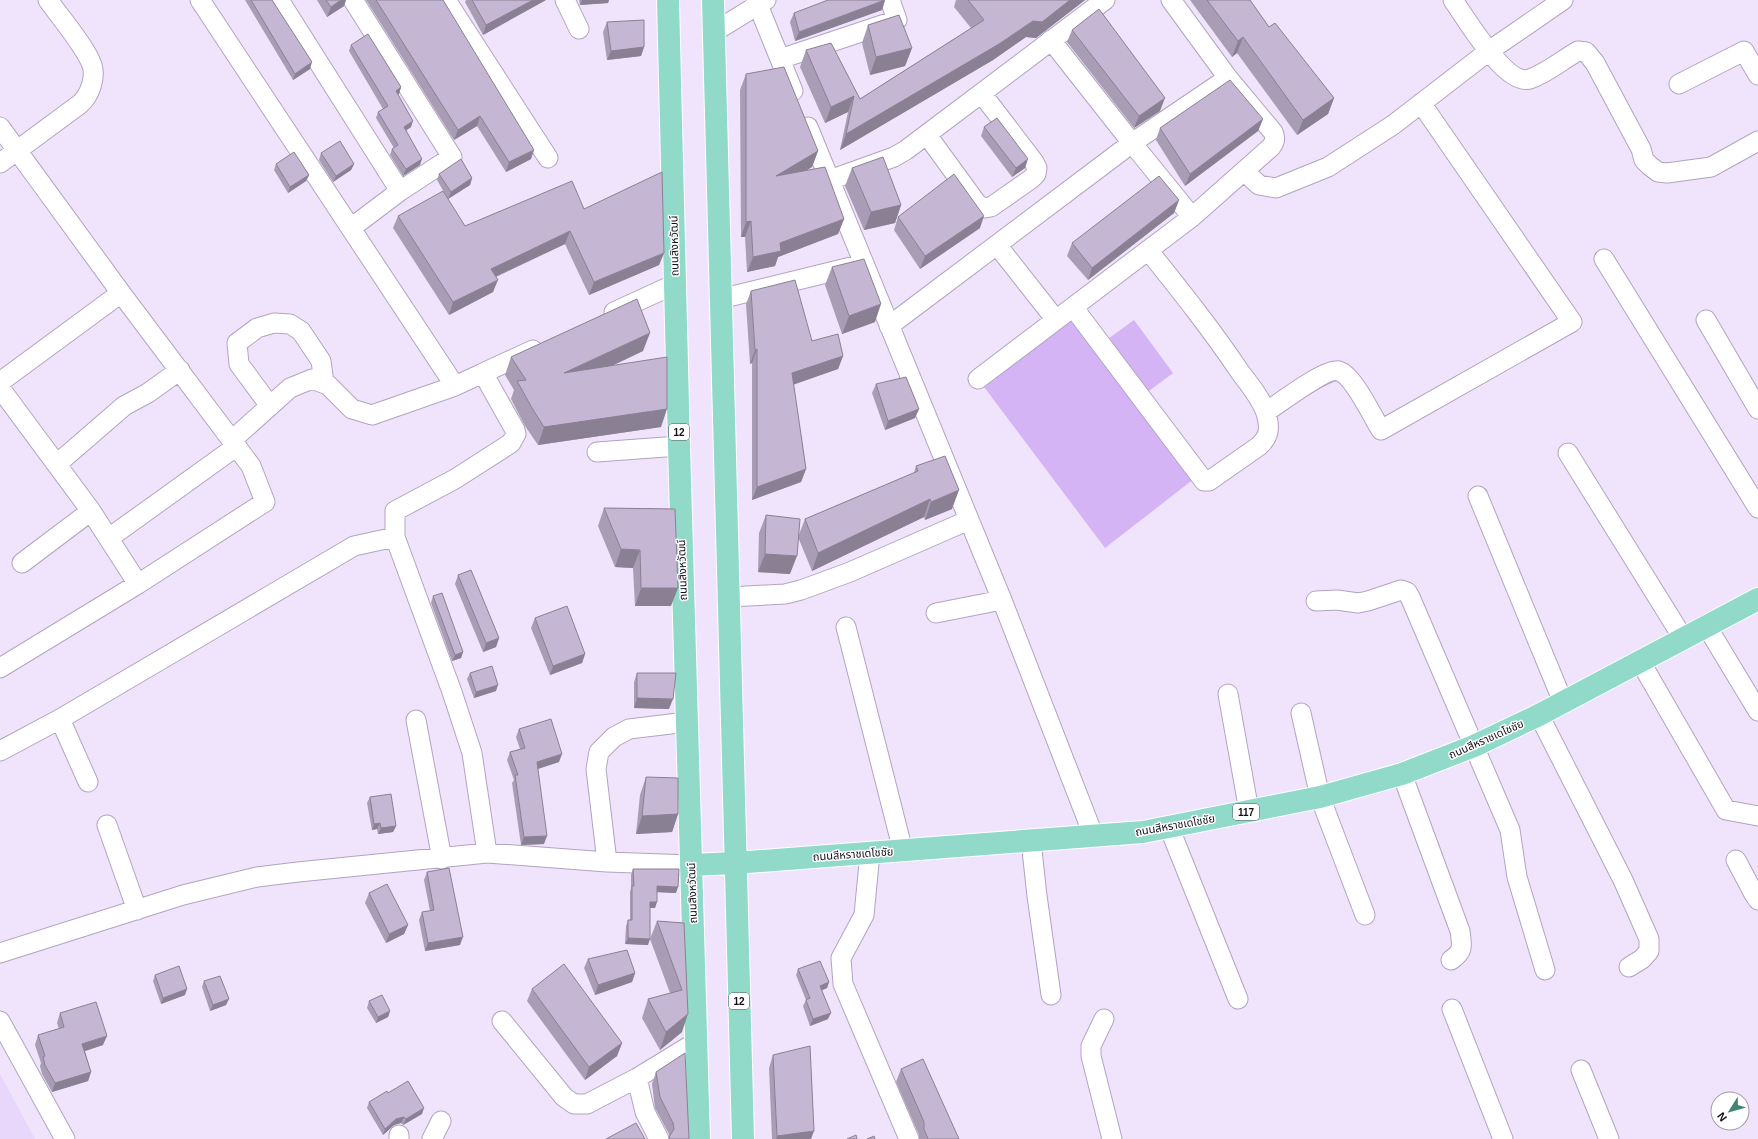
<svg xmlns="http://www.w3.org/2000/svg" width="1758" height="1139" viewBox="0 0 1758 1139" font-family="Arial,'Noto Sans Thai',sans-serif">
	<style>
		.built { fill: #e8d6fb }
		.green { fill: #d5b4f6 }
		.lines { fill: none; stroke-linecap: round; stroke-linejoin: round }
		.minor-casing { stroke: #b2a4c1; stroke-width: 21 }
		.major-casing { stroke: #fff; stroke-width: 24 }
		.minor { stroke: #fff; stroke-width: 19 }
		.major { stroke: #91dac9; stroke-width: 22 }
		.wall { fill: #a99db6 }
		.shaded-wall { fill: #8a8094 }
		.building { fill: #c5b7d4; stroke: #8a8094 }
		.labels { text-anchor: middle; dominant-baseline: central; stroke-width: 3; stroke-linejoin: round; paint-order: stroke }
		.shield { fill: #fff; stroke: #5a565d; stroke-width: 1 }
		.shield-label { font-size: 10px; font-weight: bold; fill: #130e18 }
		.street-label { font-size: 11px; fill: #130e18; stroke: #fff }
	</style>
	<rect width="100%" height="100%" fill="#efe4fc"/>
	<path class="built" d="M0,1074L35,1139H0Z"/>
	<path class="green" d="M1073,307L1101,344L1134,320L1173,373L1141,397L1199,475L1105,548L978,379Z"/>
	<g class="lines">
		<defs>
			<path id="minor" d="M200,0L455,386L483,373
				M279,0L400,191
				M446,0L548,158
				M565,0L579,29
				M756,0L793,91
				M1453,0C1465,17 1506,87 1530,79C1547,73 1562,60 1578,51L1586,52L1595,63L1641,149L1644,160L1650,166L1658,172L1667,173L1711,167L1758,141
				M714,32L766,0
				M780,59L897,20L890,0
				M1679,84L1744,51L1758,75
				M0,127L121,293L251,466L265,502L138,584L0,668
				M808,127L1002,600L1094,837
				M927,135L978,205L985,208L991,207L1031,179L1036,174L1037,168L1034,162L982,94
				M0,163L80,104C90,95 96,78 92,65C85,46 60,17 48,0
				M1244,171L1259,185L1276,188L1328,167L1393,125L1489,51L1563,0
				M830,180L894,157L906,150L1105,0
				M1192,217L1132,143L1228,78
				M351,228L400,191L452,157L353,0
				M997,245L1056,320
				M1604,259L1758,508
				M720,299L855,266
				M1073,307L1204,481H1209L1259,446C1270,436 1270,427 1266,413C1261,398 1249,384 1240,372C1212,330 1180,290 1148,250
				M614,312L675,284
				M1706,320L1758,409
				M889,326L1132,143L1051,40
				M978,379L1192,217L1271,147C1275,142 1276,138 1273,132L1228,78L1171,0
				M0,382L121,293
				M0,388L91,511L138,584
				M270,406L239,364L237,343L257,328L274,323L290,324L301,331L321,361L323,375L321,382
				M1266,412C1278,404 1327,367 1339,371C1354,376 1372,416 1381,430L1572,322L1421,103
				M232,440L290,388L312,379L328,385L352,409L372,415L455,386
				M597,452L679,446
				M1568,453L1683,638
				M57,464L124,406L148,393L180,370
				M1478,496L1563,702
				M109,538L237,446
				M22,563L91,511
				M729,597L785,594L801,590L850,572L969,520
				M1316,601L1337,600L1358,603L1368,601L1401,590L1407,592L1410,597L1510,830L1517,877L1545,970
				M936,613L1002,600
				M1706,625L1758,711
				M846,627L903,851
				M1640,661L1726,810L1758,816
				M1228,694L1249,811
				M1301,713L1320,797L1365,915
				M1539,715L1623,880L1649,939V951L1642,959L1629,967
				M60,719L88,782
				M416,720L442,859
				M0,751L60,719L354,546L395,537
				M1402,774L1460,931C1462,946 1464,951 1451,960
				M107,825L137,910
				M1169,827L1238,999
				M1031,841L1037,896L1051,995
				M487,853L472,753L452,692L395,537V511L455,479L511,443L516,434L515,430L483,373L533,350
				M870,853L864,915L841,958L843,984L909,1139
				M1736,860L1754,894L1758,900
				M607,862L596,769L599,752L614,737L629,729L687,722
				M0,953L183,895L257,877L298,872L487,853L607,862L691,865
				M1452,1009L1503,1139
				M1104,1019L1091,1046V1056L1112,1139
				M0,1021L65,1139
				M502,1021L564,1097L574,1104H587L637,1078L696,1042
				M1581,1070L1609,1139
				M637,1078L645,1112L659,1139
				M399,1135V1139
				M432,1139L441,1121"/>
			<path id="major" d="M668,0L679,446L699,1139
				M713,0L743,1139
				M691,865L735,863L1143,832L1320,797L1402,774L1474,746L1539,715L1758,599"/>
		</defs>
		<use href="#minor" class="minor-casing"/>
		<use href="#major" class="major-casing"/>
		<use href="#minor" class="minor"/>
		<use href="#major" class="major"/>
	</g>
	<path class="wall" d="M245,0H272L310,69L293,80Z
		M317,0H346L344,6L327,17Z
		M366,0H443L531,159L506,172L477,126L454,140Z
		M466,0H546L483,35L465,2Z
		M579,0H609L608,3L580,5Z
		M885,0L882,10L795,41L790,22L794,13Z
		M956,0H1085L1036,38L1026,37L993,60L840,150L848,112L825,123L800,67L806,50L860,99L971,28L954,7Z
		M1190,0H1250L1269,27L1334,98L1328,114L1297,135L1237,53L1232,57Z
		M607,22L644,47L641,56L607,60L603,32Z
		M868,25L912,48L905,66L870,75L862,43Z
		M1072,30L1160,111L1134,128L1067,42Z
		M351,45L401,87L399,94H398L411,127L406,131L420,165L403,176L390,155L392,149L394,148L376,118L378,112L383,109L349,51Z
		M746,74L818,151L812,167L807,170L844,219L838,234L778,257L775,266L747,272L745,237H741L740,90Z
		M1263,119L1258,131L1185,186L1156,140L1160,128Z
		M984,127L1025,168L1012,177L981,136Z
		M321,153L354,164L351,170L333,182L319,160Z
		M276,164L309,175L306,181L288,193L274,170Z
		M852,168L901,205L895,223L864,230L845,186Z
		M439,174L472,178L470,185L448,199L437,180Z
		M1179,200L1174,213L1088,280L1067,256L1072,243Z
		M584,209L664,253L659,265L589,295L565,244L496,277L493,292L449,315L393,228L398,216L465,226Z
		M898,217L980,228L920,269L894,230Z
		M832,267L875,322L842,334L825,285Z
		M751,291L812,341L843,356L838,369L793,384L806,469L801,482L752,500V363L750,364L746,304Z
		M643,351L612,366L661,427L538,445L525,426L511,399L514,390L505,375L511,357Z
		M876,384L919,409L915,418L885,430L872,393Z
		M916,466L952,509L925,520L924,517L812,571L798,537L805,519L914,473Z
		M604,508L675,509L671,606H635L633,568L615,567L598,526Z
		M766,515L790,574L758,572L759,533Z
		M458,575L499,638L496,647L483,652L455,584Z
		M433,596L463,652L461,658L452,661L431,603Z
		M535,618L585,654L582,663L550,675L531,628Z
		M470,673L496,691L474,698L467,679Z
		M637,673L669,709L634,708V682Z
		M519,729L559,762L538,769L544,844L521,845L512,783L514,780L507,760L510,752L520,749L516,737Z
		M646,777L678,814L672,832L636,834L640,795Z
		M370,797L396,826L393,832L378,834L377,829L372,830L367,803Z
		M633,869L676,893L657,892L655,908H650L648,945L625,944L626,926L628,920H630V892L631,888V875Z
		M427,872L460,945L425,951L419,920L422,912L430,911L424,880Z
		M369,893L408,925L404,934L386,943L365,903Z
		M657,921L684,923L682,1032L660,1050L642,1018L648,999L670,993L650,939Z
		M588,959L635,973L632,982L595,995L584,968Z
		M798,969L829,982L827,988L822,990L828,1019L810,1026L803,1006L806,1000L796,975Z
		M155,975L185,995L161,1004L153,981Z
		M204,981L226,1005L210,1011L202,987Z
		M532,989L622,1043L617,1056L585,1080L527,1001Z
		M369,1001L390,1011L388,1017L376,1023L367,1008Z
		M60,1013L103,1045L85,1051L91,1072L88,1081L52,1092L42,1074L40,1066L41,1063L35,1045L38,1035L59,1029L57,1023Z
		M773,1055L811,1139H772L769,1068Z
		M901,1069L959,1139H919V1135L896,1082Z
		M656,1072L689,1139H668L669,1136V1134L655,1108L652,1084Z
		M388,1093L422,1114L403,1125L401,1123L394,1125L383,1135L367,1108L369,1102Z"/>
	<path class="shaded-wall" d="M341,0H346L344,6L327,17L331,7Z
		M533,0H546L483,35L486,25Z
		M582,0H609L608,3L580,5Z
		M885,0L882,10L795,41L799,32Z
		M1070,0H1085L1036,38L1026,37L993,60L840,150L846,134L1033,21Z
		M1243,37L1237,53L1232,57L1238,41Z
		M644,47L641,56L607,60L611,51Z
		M912,48L905,66L870,75L876,57Z
		M312,62L310,69L293,80L295,74Z
		M401,87L399,94L394,97L396,91Z
		M854,96L848,112L825,123L831,107Z
		M1165,98L1160,111L1134,128L1139,116Z
		M1334,98L1328,114L1297,135L1303,120Z
		M480,116L477,126L454,140L458,130Z
		M1263,119L1258,131L1185,186L1190,174Z
		M413,121L411,127L401,133L404,127Z
		M534,150L531,159L506,172L509,162Z
		M818,151L812,167L770,192L776,176Z
		M422,159L420,165L403,176L406,169Z
		M1028,159L1025,168L1012,177L1016,168Z
		M354,164L351,170L333,182L336,176Z
		M309,175L306,181L288,193L290,187Z
		M472,178L470,185L448,199L451,192Z
		M1179,200L1174,213L1088,280L1092,268Z
		M901,205L895,223L864,230L871,212Z
		M984,216L980,228L920,269L925,256Z
		M844,219L838,234L778,257L775,266L747,272L753,257L780,243Z
		M751,221L745,237H741L746,222Z
		M570,231L565,244L486,281L491,269Z
		M664,253L659,265L589,295L594,282Z
		M498,280L493,292L449,315L453,302Z
		M881,304L875,322L842,334L849,316Z
		M650,333L643,351L558,391L564,373Z
		M757,349L752,363L750,364L755,350Z
		M843,356L838,369L787,387L792,373Z
		M667,409L661,427L538,445L544,427Z
		M919,409L915,418L885,430L888,421Z
		M806,469L801,482L752,500L757,487Z
		M959,490L952,509L925,520L931,502Z
		M930,499L924,517L812,571L818,553Z
		M621,549L640,550L633,568L615,567Z
		M765,554L797,556L790,574L758,572Z
		M641,588H678L671,606H635Z
		M499,638L496,647L483,652L486,643Z
		M463,652L461,658L452,661L455,655Z
		M585,654L582,663L550,675L553,666Z
		M498,685L496,691L474,698L476,692Z
		M637,698L673,699L669,709L634,708Z
		M562,754L559,762L534,770L537,762Z
		M678,814L672,832L636,834L642,816Z
		M380,823L377,829L372,830L374,824Z
		M396,826L393,832L378,834L381,828Z
		M547,836L544,844L521,845L524,837Z
		M657,886L678,887L676,893L655,892Z
		M650,902H657L655,908H648Z
		M408,925L404,934L386,943L389,934Z
		M463,937L460,945L425,951L428,943Z
		M628,938L650,939L648,945L625,944Z
		M635,973L632,982L595,995L598,985Z
		M829,982L827,988L818,992L820,986Z
		M187,989L185,995L161,1004L163,998Z
		M229,999L226,1005L210,1011L213,1005Z
		M390,1011L388,1017L376,1023L378,1017Z
		M831,1013L828,1019L810,1026L813,1019Z
		M688,1014L682,1032L660,1050L666,1032Z
		M107,1036L103,1045L79,1053L82,1044Z
		M622,1043L617,1056L585,1080L589,1067Z
		M91,1072L88,1081L52,1092L55,1083Z
		M424,1108L422,1114L403,1125L406,1119Z
		M404,1117L401,1123L394,1125L383,1135L385,1129L396,1119Z
		M814,1131L811,1139H776L777,1136Z"/>
	<path class="building" d="M251,0H272L312,62L295,74Z
		M326,0H341L331,7Z
		M376,0H443L534,150L509,162L480,116L458,130Z
		M472,0H533L486,25Z
		M828,0H885L799,32L794,13Z
		M968,0H1070L1042,22L1033,21L999,44L846,134L854,96L831,107L806,50L831,43L860,99L984,20Z
		M1207,0H1250L1269,27L1275,23L1334,98L1303,120L1243,37L1238,41Z
		M1099,9L1165,98L1139,116L1072,30Z
		M899,15L912,48L876,57L868,25Z
		M644,20V47L611,51L607,22Z
		M368,34L401,87L396,91L413,121L404,127L422,159L406,169L392,149L398,145L378,112L388,106L351,45Z
		M784,67L818,151L776,176L825,167L844,219L780,243L781,251L753,257L751,221L746,222V74Z
		M1230,80L1263,119L1190,174L1160,128Z
		M997,118L1028,159L1016,168L984,127Z
		M340,141L354,164L336,176L321,153Z
		M294,152L309,175L290,187L276,164Z
		M883,157L901,205L871,212L852,168Z
		M461,159L472,178L451,192L439,174Z
		M662,172L664,253L594,282L570,231L491,269L498,280L453,302L398,216L443,191L465,226L572,181L584,209Z
		M954,174L984,216L925,256L898,217Z
		M1159,176L1179,200L1092,268L1072,243Z
		M864,259L881,304L849,316L832,267Z
		M795,280L812,341L838,334L843,356L792,373L806,469L757,487V349L755,350L751,291Z
		M637,299L650,333L564,373L667,357V409L544,427L532,408L517,381L526,380L511,357Z
		M906,377L919,409L888,421L876,384Z
		M945,456L959,490L931,502L930,499L818,553L805,519L918,471L916,466Z
		M604,508L675,509L678,588H641L640,550L621,549Z
		M766,515L800,519L797,556L765,554Z
		M471,570L499,638L486,643L458,575Z
		M442,593L463,652L455,655L433,596Z
		M567,606L585,654L553,666L535,618Z
		M492,666L498,685L476,692L470,673Z
		M637,673H676L673,699L637,698Z
		M551,719L562,754L537,762L547,836L524,837L515,775H518L510,752L525,748L519,729Z
		M646,777L678,778V814L642,816Z
		M391,794L396,826L381,828L380,823L374,824L370,797Z
		M449,868L463,937L428,943L422,912L434,910L427,872Z
		M633,869H679L678,887L657,886V902H650V939L628,938V920H632V886H634Z
		M387,884L408,925L389,934L369,893Z
		M657,921L684,923L688,1014L666,1032L648,999L682,990Z
		M627,950L635,973L598,985L588,959Z
		M820,961L829,982L820,986L831,1013L813,1019L806,1000L810,998L798,969Z
		M564,964L622,1043L589,1067L532,989Z
		M179,966L187,989L163,998L155,975Z
		M220,976L229,999L213,1005L204,981Z
		M382,995L390,1011L378,1017L369,1001Z
		M96,1002L107,1036L82,1044L91,1072L55,1083L45,1065L43,1057L45,1056L38,1035L64,1027L60,1013Z
		M810,1046L814,1131L777,1136L773,1055Z
		M685,1053L689,1139H671L669,1137L674,1129L673,1123L660,1097L656,1072Z
		M923,1059L959,1139H928L924,1129V1122L901,1069Z
		M408,1081L424,1108L406,1119L404,1117L396,1119L385,1129L369,1102L387,1091L388,1093Z
		M636,1123L645,1139H606Z
		M856,1135L857,1139H847Z
		M874,1136L875,1139H867Z"/>
	<g class="labels">
		<g class="shield">
			<rect x="669" y="424" width="20" height="16" rx="3"/>
			<rect x="1233" y="804" width="26" height="16" rx="3"/>
			<rect x="729" y="993" width="20" height="16" rx="3"/>
		</g>
		<g class="shield-label">
			<text x="679" y="432">12</text>
			<text x="1246" y="812">117</text>
			<text x="739" y="1001">12</text>
		</g>
		<g class="street-label">
			<text transform="translate(674 246) rotate(-91)">ถนนสิงหวัฒน์</text>
			<text transform="translate(682 570) rotate(-92)">ถนนสิงหวัฒน์</text>
			<text transform="translate(1486 739) rotate(-24)">ถนนสีหราชเดโชชัย</text>
			<text transform="translate(1175 825) rotate(-10)">ถนนสีหราชเดโชชัย</text>
			<text transform="translate(853 854) rotate(-4)">ถนนสีหราชเดโชชัย</text>
			<text transform="translate(692 893) rotate(-92)">ถนนสิงหวัฒน์</text>
		</g>
	</g>
	<g transform="translate(1730 1111) rotate(233)"><circle r="19" fill="#ffffff" stroke="#a19fa3"/>
	<path d="M0-3L7 15L0 10L-7 15Z" fill="#448473"/>
	<text y="-6" font-size="11" font-weight="bold" text-anchor="middle" fill="#130e18">N</text>
	</g>
</svg>
